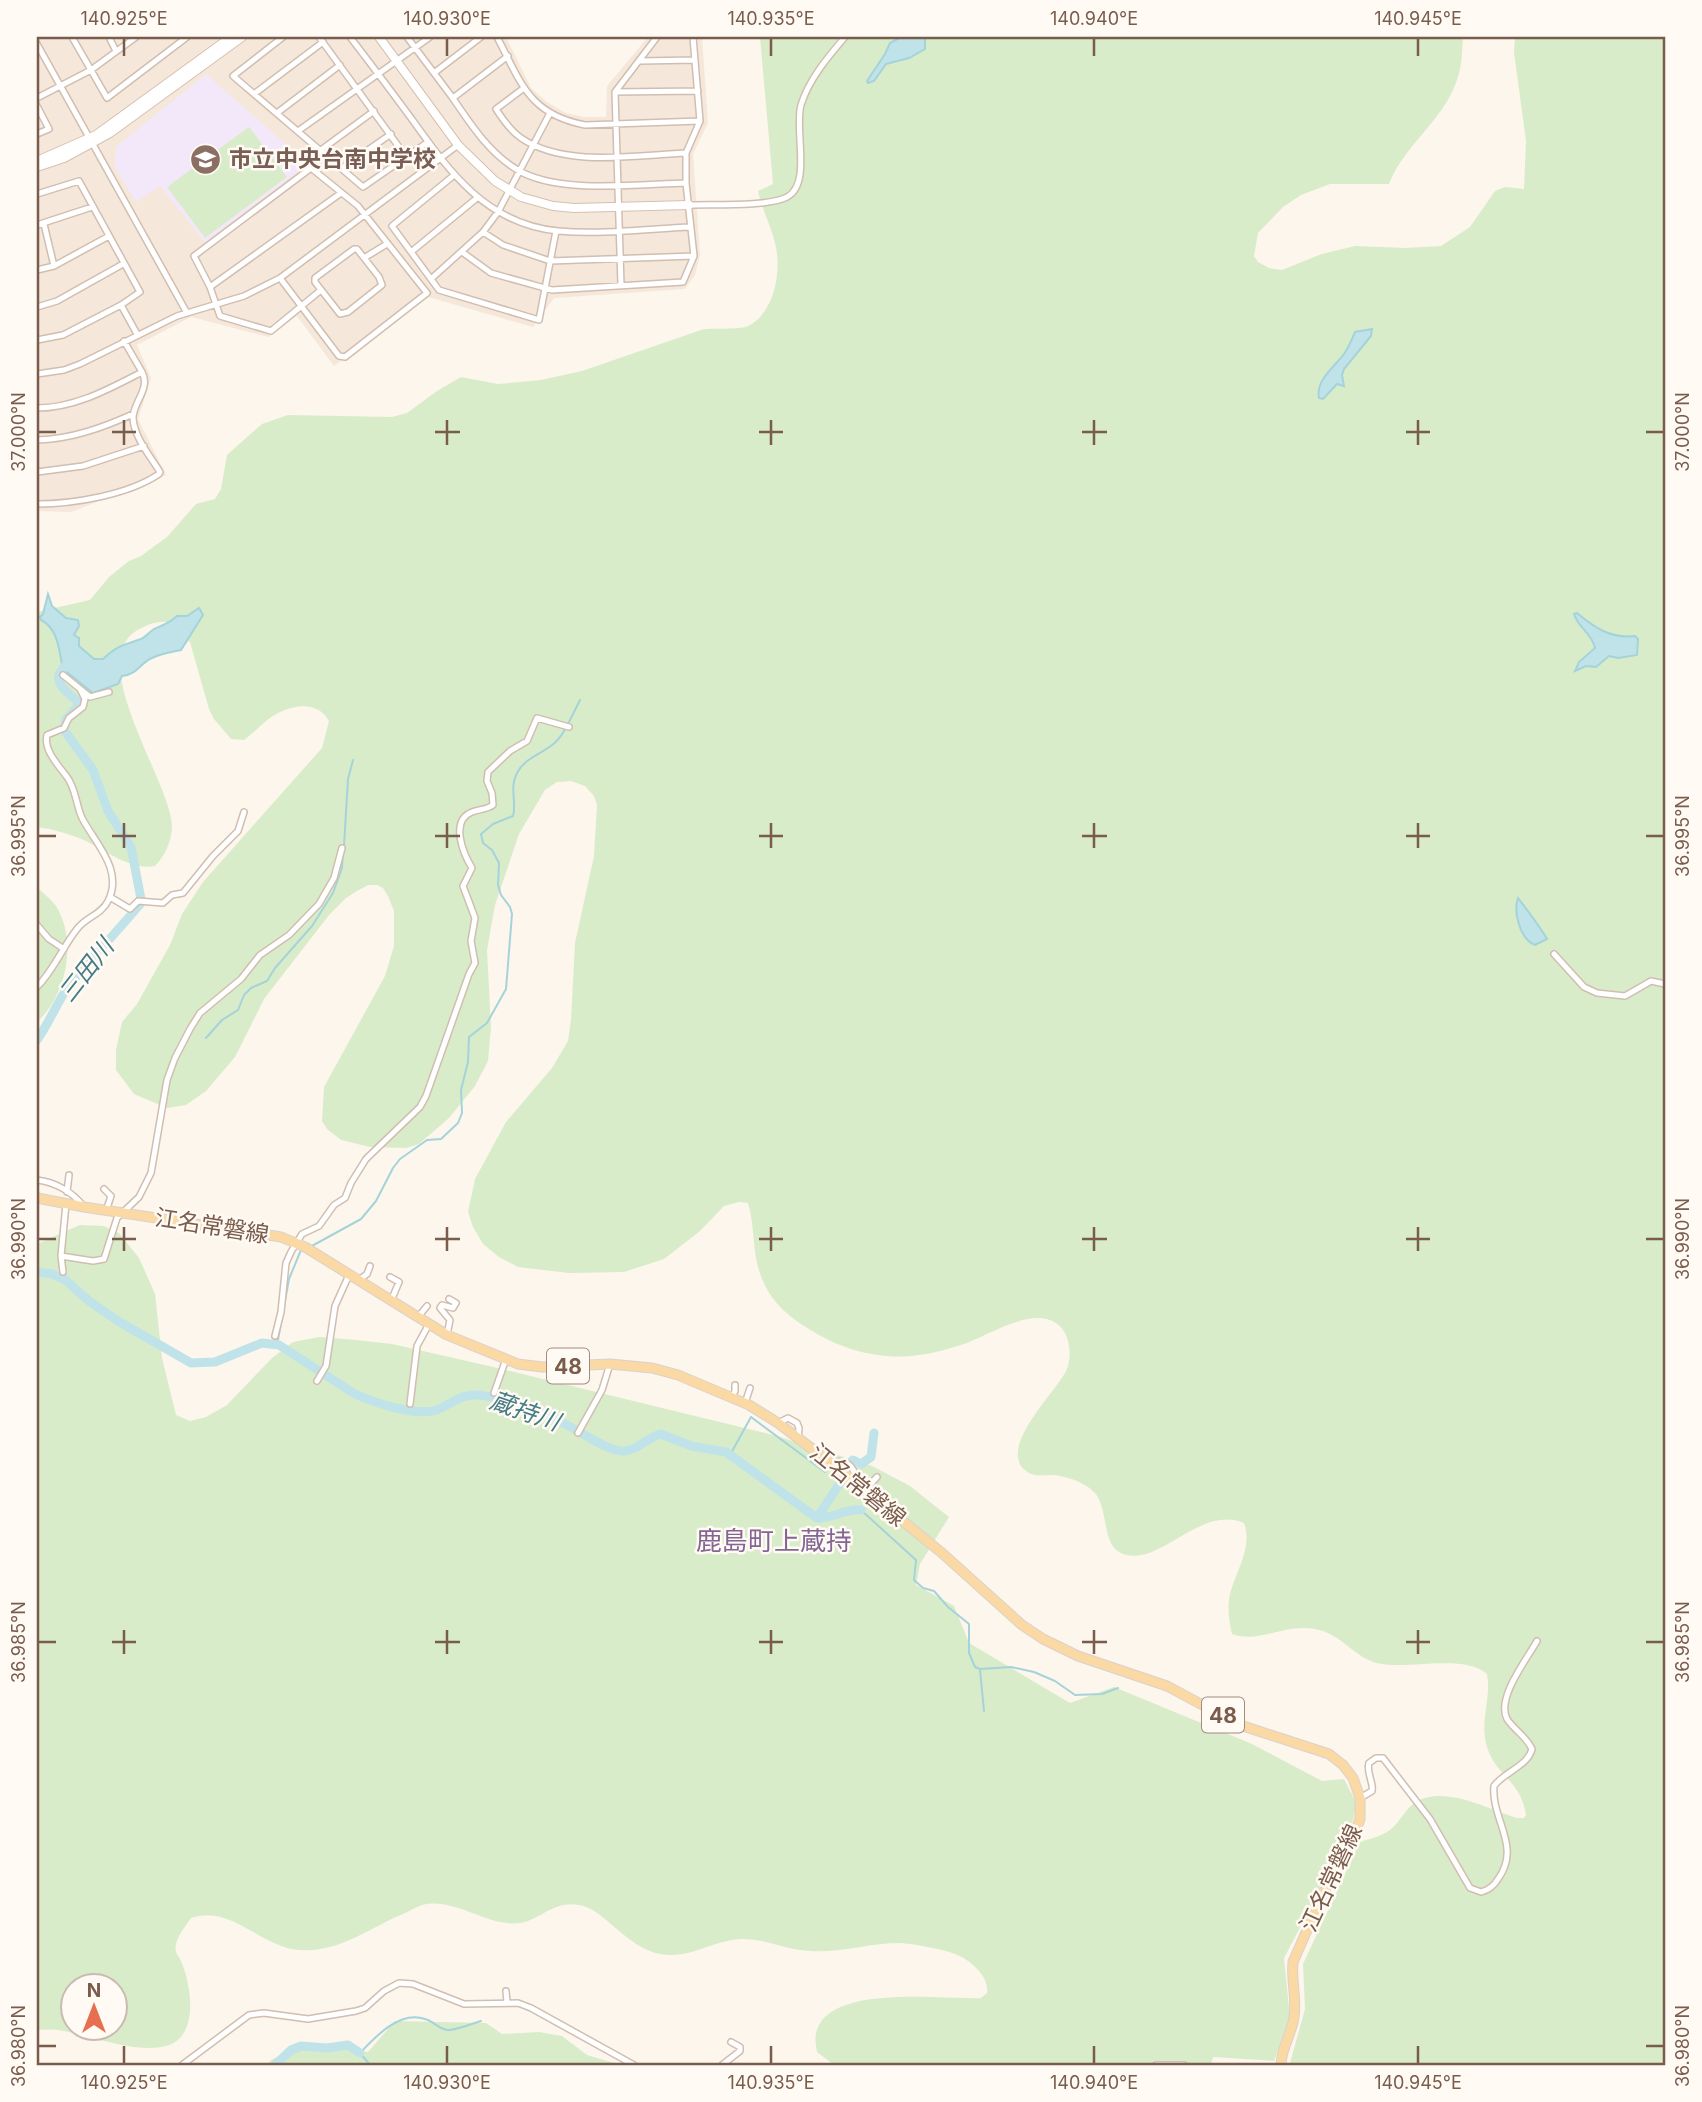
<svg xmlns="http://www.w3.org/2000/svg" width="1702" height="2102" viewBox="0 0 1702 2102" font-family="Inter,'Noto Sans JP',sans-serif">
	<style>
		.residential { fill: #f5e8da }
		.education { fill: #f3e8fa }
		.green { fill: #d8ecc9; fill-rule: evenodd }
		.water { fill: #bfe3e8; stroke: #a5d3da; stroke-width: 2 }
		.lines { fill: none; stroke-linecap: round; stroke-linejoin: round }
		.stream { stroke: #a5d3da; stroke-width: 2 }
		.river { stroke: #bfe3e8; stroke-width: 9 }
		.street-casing { stroke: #d1beb0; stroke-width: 8 }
		.secondary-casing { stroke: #d6c0b0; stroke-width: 10 }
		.primary-casing { stroke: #dad1cd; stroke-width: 11 }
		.street { stroke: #fff; stroke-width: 5 }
		.secondary { stroke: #fff; stroke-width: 8 }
		.primary { stroke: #fbd9a5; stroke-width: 9 }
		.ticks { fill: none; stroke: #7a5c4d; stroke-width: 2.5 }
		.labels { text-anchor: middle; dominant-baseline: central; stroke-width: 5; stroke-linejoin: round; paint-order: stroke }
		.shield { fill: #fffaf3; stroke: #a28b7f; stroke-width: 2 }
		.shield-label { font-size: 21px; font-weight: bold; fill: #7a5c4d }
		.education-label { font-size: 23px; font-weight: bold; fill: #785e54; stroke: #fffaf3; text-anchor: start }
		.street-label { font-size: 23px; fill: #7a5c4d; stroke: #fffaf3 }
		.water-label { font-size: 24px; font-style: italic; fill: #437c86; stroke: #fffaf3 }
		.quarter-label { font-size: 26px; fill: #846695; stroke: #fffaf3 }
		.neatline { fill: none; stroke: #7a5c4d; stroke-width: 2.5 }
		.ticks-label { font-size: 18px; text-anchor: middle; fill: #7a5c4d }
	</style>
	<rect width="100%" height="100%" fill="#fdf6ec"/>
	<path class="residential" d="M37,37H506L531,88L547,102L566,113L584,117H606L607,86L648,37H702L708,123L693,154L700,255L695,275L685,289L554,298L533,327L428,297L334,366L297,316L269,337L191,317L137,345L151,378L138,419L166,475L71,512L37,511Z"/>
	<path class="education" d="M206,74L299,156L294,160L303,168L205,242L160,186L136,202L115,167L116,147Z"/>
	<path class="green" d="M760,37H1463C1462,51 1462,66 1457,80C1444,120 1404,145 1389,184H1330L1301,195L1283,207L1258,233L1254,256L1258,262L1269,268L1282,270L1322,254L1355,246L1405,248L1441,246L1470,227L1495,191L1505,187L1524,189L1526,141L1514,52L1515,37H1665V2065H1293L1290,2063L1305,2009L1303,1964L1360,1842C1369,1839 1382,1836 1390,1830C1398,1824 1404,1812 1412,1805C1439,1782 1488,1809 1517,1818H1524L1526,1815C1521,1781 1497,1776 1488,1750C1478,1723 1492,1699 1487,1674C1465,1654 1411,1669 1382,1664C1352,1660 1342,1629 1306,1628C1279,1627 1256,1643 1232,1634C1229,1621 1227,1608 1230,1594C1236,1571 1253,1547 1244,1523C1201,1505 1163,1563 1127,1555C1100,1550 1110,1511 1095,1493C1085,1482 1066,1476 1052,1475C1043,1475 1034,1477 1026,1471C996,1448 1057,1391 1066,1371C1073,1356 1070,1332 1056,1323C1031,1306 986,1337 961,1345C945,1350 926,1355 910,1356C878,1359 841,1349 814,1332C792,1319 773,1305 763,1281C751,1256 756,1229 748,1203L739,1202L724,1206L700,1231L664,1259L624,1272L569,1273L518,1267L499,1257L483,1244L473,1227L468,1212L475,1179L506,1122L552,1068L568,1041L571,1020L575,943L594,856L597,805L594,796L585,786L571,781L557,782L545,790L519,834L495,905L487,950L491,1027L488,1061L475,1086L449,1118L419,1144L406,1148L370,1147L341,1140L327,1129L322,1121L324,1087L385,976L394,946V911L388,896L383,888L377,885H368L357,891L346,898L329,915L264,999L235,1057L206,1091L186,1105L167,1108L134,1094L116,1070V1050L122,1022L137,1004L170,945L182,914L203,882L322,748L329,721C316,697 284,706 266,721C258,728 252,734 244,740L231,739L214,719L209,709L190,642L167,622C156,621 146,625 136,631C85,664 173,785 172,828C171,842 165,856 155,866C131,871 105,850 84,840C69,834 53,829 37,827V612L90,600L109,577L129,561L141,556L167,537L196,504L215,499L221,489L227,455L262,424L288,415L392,417L407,413L437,391L461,377L498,384L541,380L582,371L704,329C715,328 740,330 748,326C775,313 782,270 775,243C771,226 762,209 758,191L773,184Z
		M249,127L287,177L205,238L167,187Z
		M37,887C43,893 51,899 56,906C78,941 66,996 37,1022Z
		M80,1225L104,1226L119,1233L139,1258L155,1294L162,1358L176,1415L190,1421L206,1417L227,1405L272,1358L293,1342L319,1337L356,1340L392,1344L502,1369L777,1436L872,1466L910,1486L949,1517L920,1564L916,1585L954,1606L969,1643L1070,1703L1114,1687L1252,1744L1322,1781L1344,1779L1357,1804L1349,1835L1284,1958L1290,2018L1274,2061L1213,2057L1211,2065H834L817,2052C816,2045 814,2037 817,2030C832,1984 943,2000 981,1998L987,1993C988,1982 982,1973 974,1966C965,1957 954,1953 942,1950C928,1947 914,1944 900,1943C870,1943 840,1953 810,1951C784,1950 758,1935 732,1940C707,1944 687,1959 660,1954C627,1948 603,1908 579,1905C554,1900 538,1921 520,1923C487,1927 459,1900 427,1904C419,1905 410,1911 403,1914C367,1929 339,1953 299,1950C260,1947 231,1904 191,1918C185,1927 173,1941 176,1952C177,1955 180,1958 181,1961C190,1982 197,2021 179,2039C154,2062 88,2034 58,2030C51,2029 44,2030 37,2030V1244ZM74,1986H116V2028H74Z
		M395,2021L486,2023L502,2034L539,2032L562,2036L587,2055L621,2065H267L271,2060L302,2044L368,2052Z"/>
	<path class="water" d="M901,37H925V49L909,58L886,64L874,81L868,83L867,81L885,54L890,43Z
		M1372,329L1371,336L1344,369L1342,375L1344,386L1337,384L1323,399L1319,398C1315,381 1335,366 1344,354C1349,347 1352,339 1355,332Z
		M48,594L52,606L66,618L78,620L79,626L74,635L79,638V646L94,659H103C117,646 123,645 141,639C146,637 149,632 154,629C163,625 170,623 177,616H187L199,608L203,615L181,650C172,652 160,654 152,658C140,663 137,675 122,676L118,684L93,693L63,669C59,652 59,629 41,620L40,617L43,614Z
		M1577,613C1595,628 1611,639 1635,636L1638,639L1637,655L1618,658L1609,656L1596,667L1586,666L1575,671L1579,662L1595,648C1592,633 1578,628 1574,614Z
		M1518,898C1528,911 1539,925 1547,939L1535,945C1520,939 1513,912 1518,898Z"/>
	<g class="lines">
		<path class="stream" d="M568,724L580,700
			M344,846L348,779L353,760
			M206,1038L222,1020L238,1010L244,995L251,988L267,981L275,968L312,926L333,893L342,868L343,851
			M310,1247L361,1219L376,1201L393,1168L400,1159L427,1140L441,1139L458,1123L462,1113L461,1090L468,1062L469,1037L487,1023L506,989L512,914L510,907L501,895L498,885L499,863L492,850L483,843L481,834L493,824L513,816C517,802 509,788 517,773C528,752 553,754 565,729
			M277,1345L289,1279L301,1250
			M730,1455L751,1417L825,1472L829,1466
			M846,1461L853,1460
			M861,1510L916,1560L914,1580L923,1588L934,1591L948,1607L969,1624V1653L975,1667L980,1669L1011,1667L1034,1672L1055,1681L1075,1695L1102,1694L1118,1688
			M980,1670L984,1711
			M370,2065L360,2053C375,2037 400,2010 425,2019C434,2021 439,2030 449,2030C460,2029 471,2024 481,2021"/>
		<path class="river" d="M70,660C68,664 61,669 59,675C56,687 73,696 80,704L66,719L64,730L93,770L108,811L131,847L141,899
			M37,1040C50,1022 57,1001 71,983C93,956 118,931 141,903
			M37,1272L52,1274L64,1279L89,1301L118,1321L191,1363L215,1362L262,1343L279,1345L355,1394C375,1403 419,1418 439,1409C453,1403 461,1394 478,1395C507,1398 539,1411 565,1424C579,1431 609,1452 623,1451C638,1451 647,1437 661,1434L691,1446L726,1452L817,1518C833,1519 846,1508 861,1510
			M817,1518L840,1483L846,1467L853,1460L861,1464L871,1457L874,1433
			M275,2065L291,2050L301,2046L327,2048L348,2045L360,2053"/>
		<defs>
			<path id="street" d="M72,37L107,98L187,37
				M109,37L116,51
				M283,37L233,76L363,187L428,142
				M319,37L407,158
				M350,37C371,64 391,91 411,118C449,171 486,224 558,231C601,235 647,229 691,227
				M407,37C422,57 437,77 452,97C470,123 488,152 516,169C557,195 639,184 686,183
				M497,37C521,82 528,114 585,125L700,121
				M37,44L187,313
				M640,61L695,60
				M434,73L481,37
				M524,88L496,109C503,120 511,131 521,138C565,168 636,155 686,153
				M615,92L698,91
				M254,94L323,42
				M37,98L91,70L136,37
				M453,98L508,56
				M37,106L49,129L37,134
				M277,113L340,65
				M298,131L430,37
				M321,150L374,111
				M342,168L391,134
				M453,176L392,226L439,290L539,320L556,231
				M37,194L79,181L140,292L121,305L137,334
				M689,205C712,204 768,207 787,197C812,184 794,130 801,105C809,79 828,57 845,37
				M44,224L54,266
				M37,225L92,207
				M483,232L503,245L550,261L694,256
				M354,249H357L379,277L382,285L348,312L340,314L315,282V278Z
				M411,252L477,198
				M462,252L491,273L552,290L683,282L694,256L686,183V153L700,121L693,37
				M364,258L387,244
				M37,270L54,266L109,236
				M280,278L339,356L345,357L427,293L358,206L311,168L194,256L210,287L220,316L271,331L321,290
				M431,279L483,232L498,212L550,113
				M621,285L615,92L657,37
				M210,287L341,193
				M37,307L57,301L123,264
				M37,340L63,335L121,305
				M37,374L64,370L80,364L177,316L244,296L280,278L458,145
				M37,408C75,408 109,389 142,372L124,341
				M37,440C71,439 102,428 133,414
				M37,472L83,466L144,446
				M37,504C73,504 128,495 159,474L160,472C150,456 134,437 133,418C133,402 151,389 142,372
				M63,675L90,697L109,692
				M110,897L130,909L138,901L163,903L172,895L183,893L213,856L238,831L244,812
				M37,925L49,939L64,949
				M1554,954L1584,987L1597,993L1625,996L1651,981L1665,984
				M37,987C54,970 62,948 77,929C86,917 101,915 108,901C124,870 95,843 82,818C76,805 76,789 67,777C59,766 43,750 47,735L64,728L69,718L83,707L85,699L80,689
				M37,1180C55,1182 73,1192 84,1207
				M104,1189L111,1196L106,1211
				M67,1192L69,1175
				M61,1256L93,1261L104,1259L117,1218L139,1197L151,1173L167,1080L175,1058L190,1029L200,1013L241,979L260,955L289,935L319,904L334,878L342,848
				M63,1272L61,1256L66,1204
				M390,1277L399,1282L391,1301
				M359,1280L367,1274L370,1266
				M418,1317L427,1306
				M447,1335L450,1320L440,1308L442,1305L453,1308L456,1303L449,1299
				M275,1336L281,1312L286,1263L291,1252L302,1234L319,1226L334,1205L345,1198L351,1183L366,1159L420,1107L426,1096L469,974L475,963L471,941L475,918L463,886L472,868C464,855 449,821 472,812C479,809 486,810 493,805L492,793L487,781L488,772L510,751L527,741L537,718L569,727
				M317,1381L326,1366L335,1306L349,1275
				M494,1393L506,1359
				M732,1397L735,1391V1385
				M745,1403L750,1388
				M410,1404L417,1346L429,1324
				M778,1423L788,1418L797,1423L799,1428L798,1438
				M578,1433L602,1390L610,1364
				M832,1464L834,1462C850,1459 856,1470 856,1484
				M865,1490L877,1477
				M1360,1798L1372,1791C1374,1782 1366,1774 1369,1763L1376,1758H1383L1430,1819L1470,1888L1481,1892C1489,1890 1494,1886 1498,1879C1522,1846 1491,1820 1494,1786C1504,1772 1528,1766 1532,1749C1526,1736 1514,1730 1507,1719C1496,1698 1527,1659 1537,1641
				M506,1991L507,2002
				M182,2065L249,2015L264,2013L308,2019L356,2011L365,2008L384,1991L399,1983L413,1984L464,2004L518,2003L531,2008L634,2065
				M722,2065L740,2051V2047L731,2042
				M1156,2065H1184"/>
			<path id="secondary" d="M379,37L458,145L495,181L521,197L553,206L574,208L689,205
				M37,161L96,135L231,37
				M37,167L64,158L110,133L242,37"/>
			<path id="primary" d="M37,1198L84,1207L281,1237L305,1247L447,1335L518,1364L542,1367L610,1364L652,1368L678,1375L749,1405L778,1423L835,1466L942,1553L1022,1625L1043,1639L1078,1656L1167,1686L1240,1725L1329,1754L1343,1765L1353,1778L1360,1798V1819L1354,1835L1322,1896L1293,1962C1291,1980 1297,1999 1294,2017C1292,2034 1281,2048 1281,2065"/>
		</defs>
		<use href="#street" class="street-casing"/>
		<use href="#secondary" class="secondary-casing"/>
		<use href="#primary" class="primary-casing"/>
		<use href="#street" class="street"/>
		<use href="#secondary" class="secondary"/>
		<use href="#primary" class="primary"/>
	</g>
	<path class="ticks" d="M124,38V56M447,38V56M771,38V56M1094,38V56M1418,38V56M124,420V445M447,420V445M771,420V445M1094,420V445M1418,420V445M38,432H56M112,432H136M435,432H460M759,432H783M1082,432H1107M1406,432H1430M1646,432H1664M124,823V848M447,823V848M771,823V848M1094,823V848M1418,823V848M38,836H56M112,836H136M435,836H460M759,836H783M1082,836H1107M1406,836H1430M1646,836H1664M124,1227V1251M447,1227V1251M771,1227V1251M1094,1227V1251M1418,1227V1251M38,1239H56M112,1239H136M435,1239H460M759,1239H783M1082,1239H1107M1406,1239H1430M1646,1239H1664M124,1630V1654M447,1630V1654M771,1630V1654M1094,1630V1654M1418,1630V1654M38,1642H56M112,1642H136M435,1642H460M759,1642H783M1082,1642H1107M1406,1642H1430M1646,1642H1664M38,2046H56M124,2046V2064M447,2046V2064M771,2046V2064M1094,2046V2064M1418,2046V2064M1646,2046H1664"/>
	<defs>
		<symbol id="school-disc" viewBox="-11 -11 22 22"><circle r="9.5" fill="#8d6e63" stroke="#fffaf3"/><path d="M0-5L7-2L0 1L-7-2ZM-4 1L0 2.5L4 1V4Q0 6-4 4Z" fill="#fff"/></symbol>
	</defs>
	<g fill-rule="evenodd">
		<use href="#school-disc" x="188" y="142" width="35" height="35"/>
	</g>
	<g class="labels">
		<g class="shield">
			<rect x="547" y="1348.5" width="42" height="35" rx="5"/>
			<rect x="1202" y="1697.5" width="42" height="35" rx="5"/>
		</g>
		<g class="shield-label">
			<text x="568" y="1366">48</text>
			<text x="1223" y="1715">48</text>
		</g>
		<g class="education-label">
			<text x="229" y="159">市立中央台南中学校</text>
		</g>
		<g class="street-label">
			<text transform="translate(212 1226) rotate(9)">江名常磐線</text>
			<text transform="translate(858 1485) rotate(39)">江名常磐線</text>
			<text transform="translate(1331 1878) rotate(-65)">江名常磐線</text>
		</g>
		<g class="water-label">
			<text transform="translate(86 970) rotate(-52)">三田川</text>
			<text transform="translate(525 1411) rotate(19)">蔵持川</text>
		</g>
		<g class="quarter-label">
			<text x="774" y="1540">鹿島町上蔵持</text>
		</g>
	</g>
	<rect width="1702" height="2102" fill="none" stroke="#fffaf3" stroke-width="77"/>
	<g transform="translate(94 2007)"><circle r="33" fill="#fffaf3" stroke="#cabbb1" stroke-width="2"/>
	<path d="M0-5L12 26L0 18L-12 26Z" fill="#e76f51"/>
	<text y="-10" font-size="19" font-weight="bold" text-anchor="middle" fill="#7a5c4d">N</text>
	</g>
	<rect x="38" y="38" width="1626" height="2026" class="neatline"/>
	<g class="ticks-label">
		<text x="124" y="25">140.925°E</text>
		<text x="447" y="25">140.930°E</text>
		<text x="771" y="25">140.935°E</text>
		<text x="1094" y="25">140.940°E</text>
		<text x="1418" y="25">140.945°E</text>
		<text transform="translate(19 432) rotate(-90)" y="6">37.000°N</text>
		<text transform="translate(1683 432) rotate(-90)" y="6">37.000°N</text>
		<text transform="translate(19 836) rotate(-90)" y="6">36.995°N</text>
		<text transform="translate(1683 836) rotate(-90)" y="6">36.995°N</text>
		<text transform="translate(19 1239) rotate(-90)" y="6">36.990°N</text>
		<text transform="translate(1683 1239) rotate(-90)" y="6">36.990°N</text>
		<text transform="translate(19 1642) rotate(-90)" y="6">36.985°N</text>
		<text transform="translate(1683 1642) rotate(-90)" y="6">36.985°N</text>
		<text transform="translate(19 2046) rotate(-90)" y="6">36.980°N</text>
		<text transform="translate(1683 2046) rotate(-90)" y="6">36.980°N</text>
		<text x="124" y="2089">140.925°E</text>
		<text x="447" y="2089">140.930°E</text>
		<text x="771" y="2089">140.935°E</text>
		<text x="1094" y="2089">140.940°E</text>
		<text x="1418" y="2089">140.945°E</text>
	</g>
</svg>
